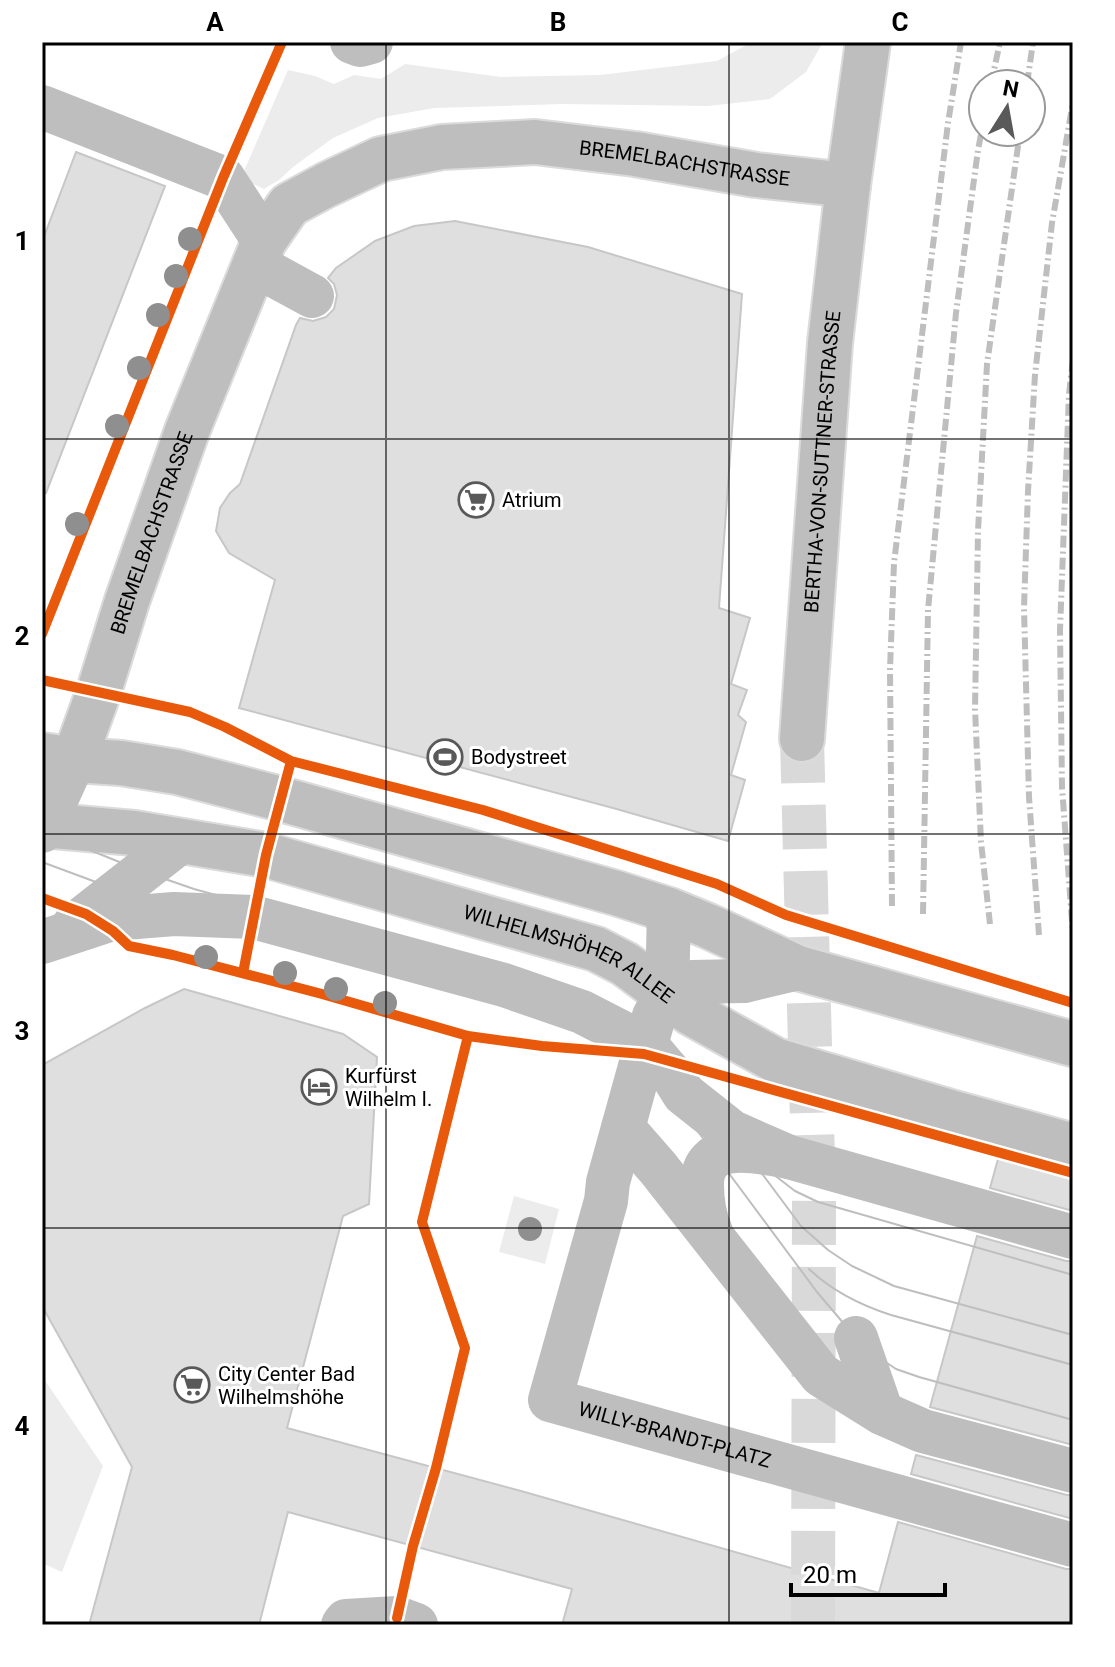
<svg xmlns="http://www.w3.org/2000/svg" width="1115" height="1667" viewBox="0 0 1115 1667" font-family="Roboto,sans-serif">
	<style>
		.green { fill: #ececec }
		.building { fill: #dfdfdf; stroke: #c7c7c7; stroke-width: 2 }
		.lines { fill: none; stroke-linecap: round; stroke-linejoin: round }
		.major-tunnel { stroke: #d9d9d9; stroke-width: 44; stroke-dasharray: 44 22; stroke-linecap: butt }
		.major-casing { stroke: #dbdbdb; stroke-width: 48 }
		.minor { stroke: #bebebe; stroke-width: 44 }
		.major { stroke: #bebebe; stroke-width: 44 }
		.tram { stroke: #bebebe; stroke-width: 2 }
		.rail { stroke: #bebebe; stroke-width: 6; stroke-dasharray: 12 4 2 4; stroke-linecap: butt }
		.cycleway-casing { stroke: #fff; stroke-width: 15 }
		.cycleway { stroke: #e8590c; stroke-width: 10 }
		.tree { fill: #8f8f8f }
		.grid { fill: none; stroke: #000; stroke-width: 2; stroke-opacity: 0.55 }
		.labels { text-anchor: middle; dominant-baseline: central; stroke-width: 6; stroke-linejoin: round; paint-order: stroke }
		.street-label { font-size: 20px; fill: #000; stroke: #fff }
		.poi-label { font-size: 20px; fill: #000; stroke: #fff; text-anchor: start }
		.neatline { fill: none; stroke: #000; stroke-width: 3 }
		.grid-label { font-size: 26px; text-anchor: middle; font-weight: bold; fill: #000 }
	</style>
	<rect width="100%" height="100%" fill="#fff"/>
	<path class="green" d="M752,42H823L806,72L770,99L708,106L562,104L434,108L378,118L333,138L293,167L279,180L264,189L247,181L244,171L288,70L315,76L334,84L354,75L381,79L405,64L501,77L600,75L717,61Z
		M514,1196L559,1209L545,1264L499,1252Z
		M42,1376L103,1466L62,1572L42,1563Z"/>
	<path class="building" d="M76,152L165,186L46,493L42,492V242Z
		M455,221L588,247L742,294L719,608L750,618L731,684L747,690L738,715L746,722L731,775L745,780L728,841L613,808L239,708L275,580L229,553L216,531L220,508L230,493L240,484L296,325L300,318L313,321L326,317L334,309L337,295L334,284L328,278L336,268L375,241L414,226Z
		M184,989L343,1034L377,1057L369,1204L343,1216L287,1428L521,1491L879,1593L898,1522L1066,1569H1073V1625H562L572,1589L288,1512L259,1625H89L132,1467L42,1306V1065L145,1008Z
		M1000,1152L1066,1170H1073V1211L990,1188Z
		M977,1236L1066,1261H1073V1445L930,1407Z
		M916,1455L1067,1495H1073V1519L911,1474Z"/>
	<g class="lines">
		<path class="major-tunnel" d="M802,739L814,1199L813,1625"/>
		<defs>
			<g id="major">
				<path id="s2" d="M802,739L830,343L848,185L868,42"/>
				<path d="M42,755L74,760L121,763L177,772L281,799L616,893L669,910L708,926L798,968L1073,1044"/>
				<path id="s3" d="M74,760L99,691L127,601L187,431L264,241L289,205L326,185L381,159L442,147L535,142L635,154L756,175L848,185"/>
				<path id="s4" d="M42,825L134,833L266,855L596,949L625,964L691,1013L775,1060L954,1113L1073,1146"/>
			</g>
		</defs>
		<use href="#major" class="major-casing"/>
		<g class="minor">
			<path d="M352,42L360,45L371,42"/>
			<path d="M42,107L223,178L264,241"/>
			<path d="M255,265L312,296"/>
			<path d="M42,831L74,760"/>
			<path d="M74,925L180,842"/>
			<path d="M42,942L112,919L174,914L253,917L504,985L582,1012L646,1045L674,1078L684,1094L732,1132L789,1157"/>
			<path id="s1" d="M798,968L744,981L692,982L667,995L654,1016L608,1182L606,1201L550,1400L1073,1545"/>
			<path d="M667,995L669,910"/>
			<path d="M623,1128L658,1168L821,1375L882,1413L923,1431L1073,1471"/>
			<path d="M711,1232C704,1216 702,1202 702,1184C703,1137 759,1152 789,1157L1073,1237"/>
			<path d="M856,1338L882,1413"/>
			<path d="M343,1625L346,1621L397,1618L416,1625"/>
		</g>
		<use href="#major" class="major"/>
		<path class="tram" d="M42,831L142,871L194,889L507,975L585,1002L649,1036L665,1047L684,1069L801,1226L828,1250L852,1266L894,1286L1073,1335
			M42,862L139,898L499,999L576,1024L619,1046L647,1067L679,1106L817,1292L856,1338L872,1353L896,1369L919,1377L1073,1420
			M42,932C72,916 105,906 139,898
			M42,963C95,935 137,917 198,921
			M769,1171L795,1191L818,1202L1073,1275
			M809,1269C832,1291 860,1305 891,1315L1073,1365"/>
		<path class="rail" d="M991,84L1000,42
			M1027,84L1033,42
			M1073,360L1069,394L1060,630L1062,787L1073,934
			M892,906L890,669L894,563L948,123L961,42
			M923,914L928,610L956,313L978,150L983,124
			M990,924L981,842L975,709L978,531L987,364L1020,132
			M1039,935L1029,797L1024,608L1028,491L1035,375L1052,223L1073,102"/>
		<defs>
			<path id="cycleway" d="M42,634L223,178L282,42
				M42,680L190,712L225,727L291,761L483,810L717,884L786,915L1073,1003
				M42,898L86,914L113,931L129,946L173,955L322,994L468,1036L542,1046L644,1054L1073,1173
				M243,973L266,855L291,761
				M397,1618L413,1546L436,1468L465,1348L422,1222L468,1036"/>
		</defs>
		<use href="#cycleway" class="cycleway-casing"/>
		<use href="#cycleway" class="cycleway"/>
	</g>
	<g class="tree">
		<circle cx="190" cy="239" r="12"/>
		<circle cx="176" cy="276" r="12"/>
		<circle cx="158" cy="315" r="12"/>
		<circle cx="139" cy="368" r="12"/>
		<circle cx="117" cy="426" r="12"/>
		<circle cx="77" cy="524" r="12"/>
		<circle cx="206" cy="957" r="12"/>
		<circle cx="285" cy="973" r="12"/>
		<circle cx="336" cy="989" r="12"/>
		<circle cx="385" cy="1003" r="12"/>
		<circle cx="530" cy="1229" r="12"/>
	</g>
	<path class="grid" d="M386,42V1625M729,42V1625M42,439H1073M42,834H1073M42,1228H1073"/>
	<defs>
		<symbol id="supermarket-ring" viewBox="-11 -11 22 22"><circle r="9.5" fill="#fff" stroke="#595959" stroke-width="1.5"/><path d="M-6-5.5h2.5l.6 2H6L4.5 2H-2.5L-4.4-4H-6ZM-1.5 3.2a1.3 1.3 0 1 0 .1 0ZM3 3.2a1.3 1.3 0 1 0 .1 0Z" fill="#595959"/></symbol>
		<symbol id="stadium-ring" viewBox="-11 -11 22 22"><circle r="9.5" fill="#fff" stroke="#595959" stroke-width="1.5"/><path d="M0-5a6.5 5 0 1 0 0 10a6.5 5 0 1 0 0-10ZM-3.5-1.8h7v3.6h-7Z" fill="#595959"/></symbol>
		<symbol id="hotel-ring" viewBox="-11 -11 22 22"><circle r="9.5" fill="#fff" stroke="#595959" stroke-width="1.5"/><path d="M-6-4.5h1.5V1H6V5H4.5V3h-9V5H-6ZM-4 0a1.8 1.8 0 1 1 3.6 0ZM.5 0V-2.5h3Q6-2.5 6 0Z" fill="#595959"/></symbol>
	</defs>
	<g fill-rule="evenodd">
		<use href="#supermarket-ring" x="456" y="480" width="40" height="40"/>
		<use href="#stadium-ring" x="425" y="737" width="40" height="40"/>
		<use href="#hotel-ring" x="299" y="1067" width="40" height="40"/>
		<use href="#supermarket-ring" x="172" y="1365" width="40" height="40"/>
	</g>
	<g class="labels">
		<g class="street-label">
			<text stroke="none"><textPath href="#s3" startOffset="1006">BREMELBACHSTRASSE</textPath></text>
			<text stroke="none"><textPath href="#s2" startOffset="278">BERTHA-VON-SUTTNER-STRASSE</textPath></text>
			<text stroke="none"><textPath href="#s3" startOffset="240">BREMELBACHSTRASSE</textPath></text>
			<text stroke="none"><textPath href="#s4" startOffset="546">WILHELMSHÖHER ALLEE</textPath></text>
			<text stroke="none"><textPath href="#s1" startOffset="688">WILLY-BRANDT-PLATZ</textPath></text>
		</g>
		<g class="poi-label">
			<text x="502" y="500">Atrium</text>
			<text x="471" y="757">Bodystreet</text>
			<text x="345" y="1076">Kurfürst<tspan x="345" dy="23">Wilhelm I.</tspan></text>
			<text x="218" y="1374">City Center Bad<tspan x="218" dy="23">Wilhelmshöhe</tspan></text>
		</g>
	</g>
	<rect width="1115" height="1667" fill="none" stroke="#ffffff" stroke-width="88"/>
	<g transform="translate(1007 108) rotate(11)"><circle r="38" fill="#ffffff" stroke="#999999" stroke-width="2"/>
	<path d="M0-6L14 30L0 20L-14 30Z" fill="#595959"/>
	<text y="-12" font-size="22" font-weight="bold" text-anchor="middle" fill="#000000">N</text>
	</g>
	<path d="M791 1583v12h154v-12" fill="none" stroke="#000000" stroke-width="4"/>
	<text x="803" y="1583" font-size="24" fill="#000000" stroke="#ffffff" stroke-width="6" paint-order="stroke">20 m</text>
	<rect x="44" y="44" width="1027" height="1579" class="neatline"/>
	<g class="grid-label">
		<text x="215" y="31">A</text>
		<text x="558" y="31">B</text>
		<text x="900" y="31">C</text>
		<text x="22" y="250">1</text>
		<text x="22" y="645">2</text>
		<text x="22" y="1040">3</text>
		<text x="22" y="1435">4</text>
	</g>
</svg>
